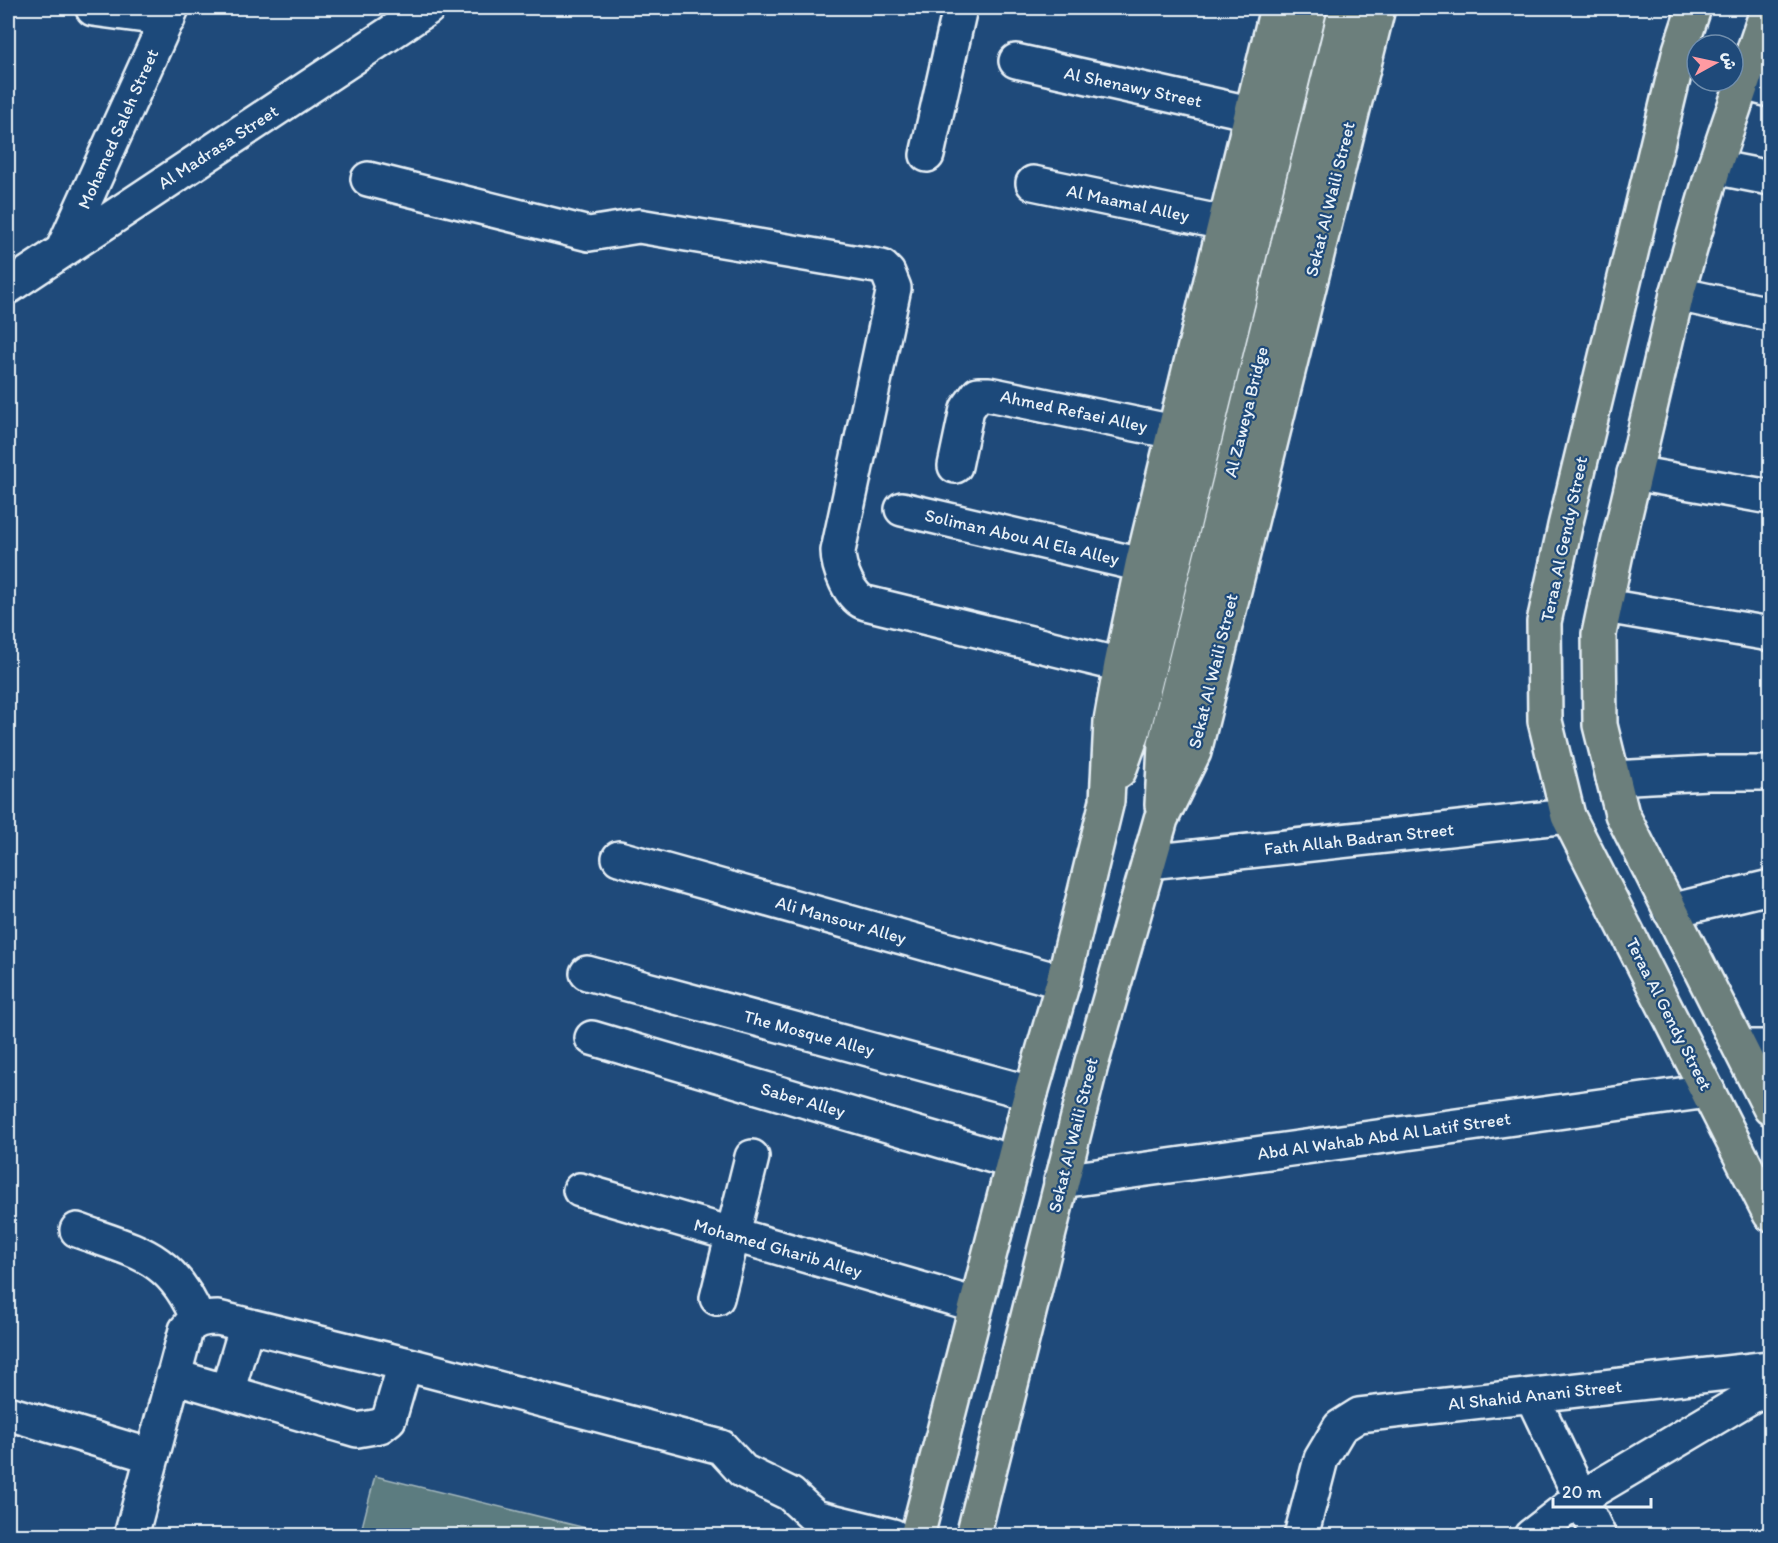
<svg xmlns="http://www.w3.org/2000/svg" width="1778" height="1543" viewBox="0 0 1778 1543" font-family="Itim,'Playpen Sans Arabic',sans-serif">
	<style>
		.park { fill: #5c7c80; stroke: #a2b6bc; stroke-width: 1.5 }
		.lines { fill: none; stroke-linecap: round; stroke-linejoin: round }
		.minor-casing { stroke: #e8f1f8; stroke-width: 38 }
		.major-casing { stroke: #e8f1f8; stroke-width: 38 }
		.minor { stroke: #1f4a7a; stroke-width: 33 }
		.major { stroke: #6c7f7c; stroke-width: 33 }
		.labels { text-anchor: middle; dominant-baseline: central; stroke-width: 4.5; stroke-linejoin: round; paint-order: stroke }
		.street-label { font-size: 18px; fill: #e8f1f8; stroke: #1f4a7a }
	</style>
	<rect width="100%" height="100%" fill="#1f4a7a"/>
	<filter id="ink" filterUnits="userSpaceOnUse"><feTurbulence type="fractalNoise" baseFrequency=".0167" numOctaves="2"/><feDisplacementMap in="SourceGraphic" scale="12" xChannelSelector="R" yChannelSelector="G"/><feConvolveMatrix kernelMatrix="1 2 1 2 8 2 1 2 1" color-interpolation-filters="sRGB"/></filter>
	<g filter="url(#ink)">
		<path class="park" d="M375,1476L614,1535H360Z"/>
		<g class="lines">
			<defs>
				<path id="minor" d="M93,9L168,19
					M1016,61L1250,113
					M1743,83L1770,90
					M927,155L960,8
					M1714,167L1770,178
					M368,179L589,234L639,226L882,267L888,273L894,288L838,551C838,567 850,599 866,603L1121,665
					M1033,183L1224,223
					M63,249L172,8
					M8,287L428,8
					M1677,294L1770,314
					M955,466L967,409L978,394H989L1174,432
					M1634,473L1770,497
					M902,509L1142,565
					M1605,606L1770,634
					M1613,778L1708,773H1770
					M619,858L1063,982
					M1149,862L1568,816
					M1670,911L1770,887
					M587,973L1031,1093
					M592,1038L1013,1162
					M1740,1047H1770
					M1061,1181L1708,1091
					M580,1190L976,1305
					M77,1230C137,1252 172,1255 198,1320
					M717,1298L752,1157
					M173,1376L357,1430L380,1426L389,1419L405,1364
					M227,1392L247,1325
					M1532,1396L1599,1536
					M8,1413L152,1456
					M131,1536L186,1330C194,1319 205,1318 218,1318L405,1364L721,1447L743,1471L790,1494L815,1517L893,1536
					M1301,1536L1321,1459L1340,1427L1359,1415L1770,1368
					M1531,1536L1580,1498L1770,1385"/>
				<path id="major" d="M1694,8L1680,50L1565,526L1544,622L1545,721L1568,816L1770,1214
					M1768,8L1714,167L1677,294L1618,544L1599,634L1600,725L1622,814L1770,1108
					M1119,771L1133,732L1310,8
					M1162,805L1165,744L1346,8
					M917,1536L1031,1093L1063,982L1107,801L1111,721L1121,665L1142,565L1277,8
					M973,1536L1091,1065L1161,819L1194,752L1378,8"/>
			</defs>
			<use href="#minor" class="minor-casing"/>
			<use href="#major" class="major-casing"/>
			<use href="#minor" class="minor"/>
			<use href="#major" class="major"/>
		</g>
	</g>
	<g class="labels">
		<g class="street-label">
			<text transform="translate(1133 87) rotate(12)">Al Shenawy Street</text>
			<text transform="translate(118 129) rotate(-66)">Mohamed Saleh Street</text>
			<text transform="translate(218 147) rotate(-33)">Al Madrasa Street</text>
			<text transform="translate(1330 199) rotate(-76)">Sekat Al Waili Street</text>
			<text transform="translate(1128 203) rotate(12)">Al Maamal Alley</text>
			<text transform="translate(1074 411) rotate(12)">Ahmed Refaei Alley</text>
			<text transform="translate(1246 412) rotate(-76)">Al Zaweya Bridge</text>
			<text transform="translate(1022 537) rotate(13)">Soliman Abou Al Ela Alley</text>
			<text transform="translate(1564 539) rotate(-78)">Teraa Al Gendy Street</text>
			<text transform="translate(1213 671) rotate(-76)">Sekat Al Waili Street</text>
			<text transform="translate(1359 839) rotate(-6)">Fath Allah Badran Street</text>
			<text transform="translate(841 920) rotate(16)">Ali Mansour Alley</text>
			<text transform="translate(1669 1014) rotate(63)">Teraa Al Gendy Street</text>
			<text transform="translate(809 1033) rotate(15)">The Mosque Alley</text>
			<text transform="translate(803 1100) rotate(16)">Saber Alley</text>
			<text transform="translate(1073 1135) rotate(-76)">Sekat Al Waili Street</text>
			<text transform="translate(1384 1136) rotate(-8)">Abd Al Wahab Abd Al Latif Street</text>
			<text transform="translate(778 1248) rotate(16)">Mohamed Gharib Alley</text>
			<text transform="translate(1535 1395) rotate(-6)">Al Shahid Anani Street</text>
		</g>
	</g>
	<rect width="1778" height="1543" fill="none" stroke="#1f4a7a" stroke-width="30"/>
	<rect x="15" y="15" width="1748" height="1513" fill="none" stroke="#e8f1f8" stroke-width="2" filter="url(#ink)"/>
	<g transform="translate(1715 63) rotate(82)"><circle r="28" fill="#1f4a7a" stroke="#6f8dac" stroke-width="1.5"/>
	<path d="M0-4.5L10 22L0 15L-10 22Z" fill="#ff9aa2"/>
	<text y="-9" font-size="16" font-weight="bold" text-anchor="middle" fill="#e8f1f8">ش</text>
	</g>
	<path d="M1553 1498v9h98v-9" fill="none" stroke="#e8f1f8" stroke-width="3"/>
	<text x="1562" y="1498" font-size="18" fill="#e8f1f8" stroke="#1f4a7a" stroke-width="4.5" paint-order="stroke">20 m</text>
</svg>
